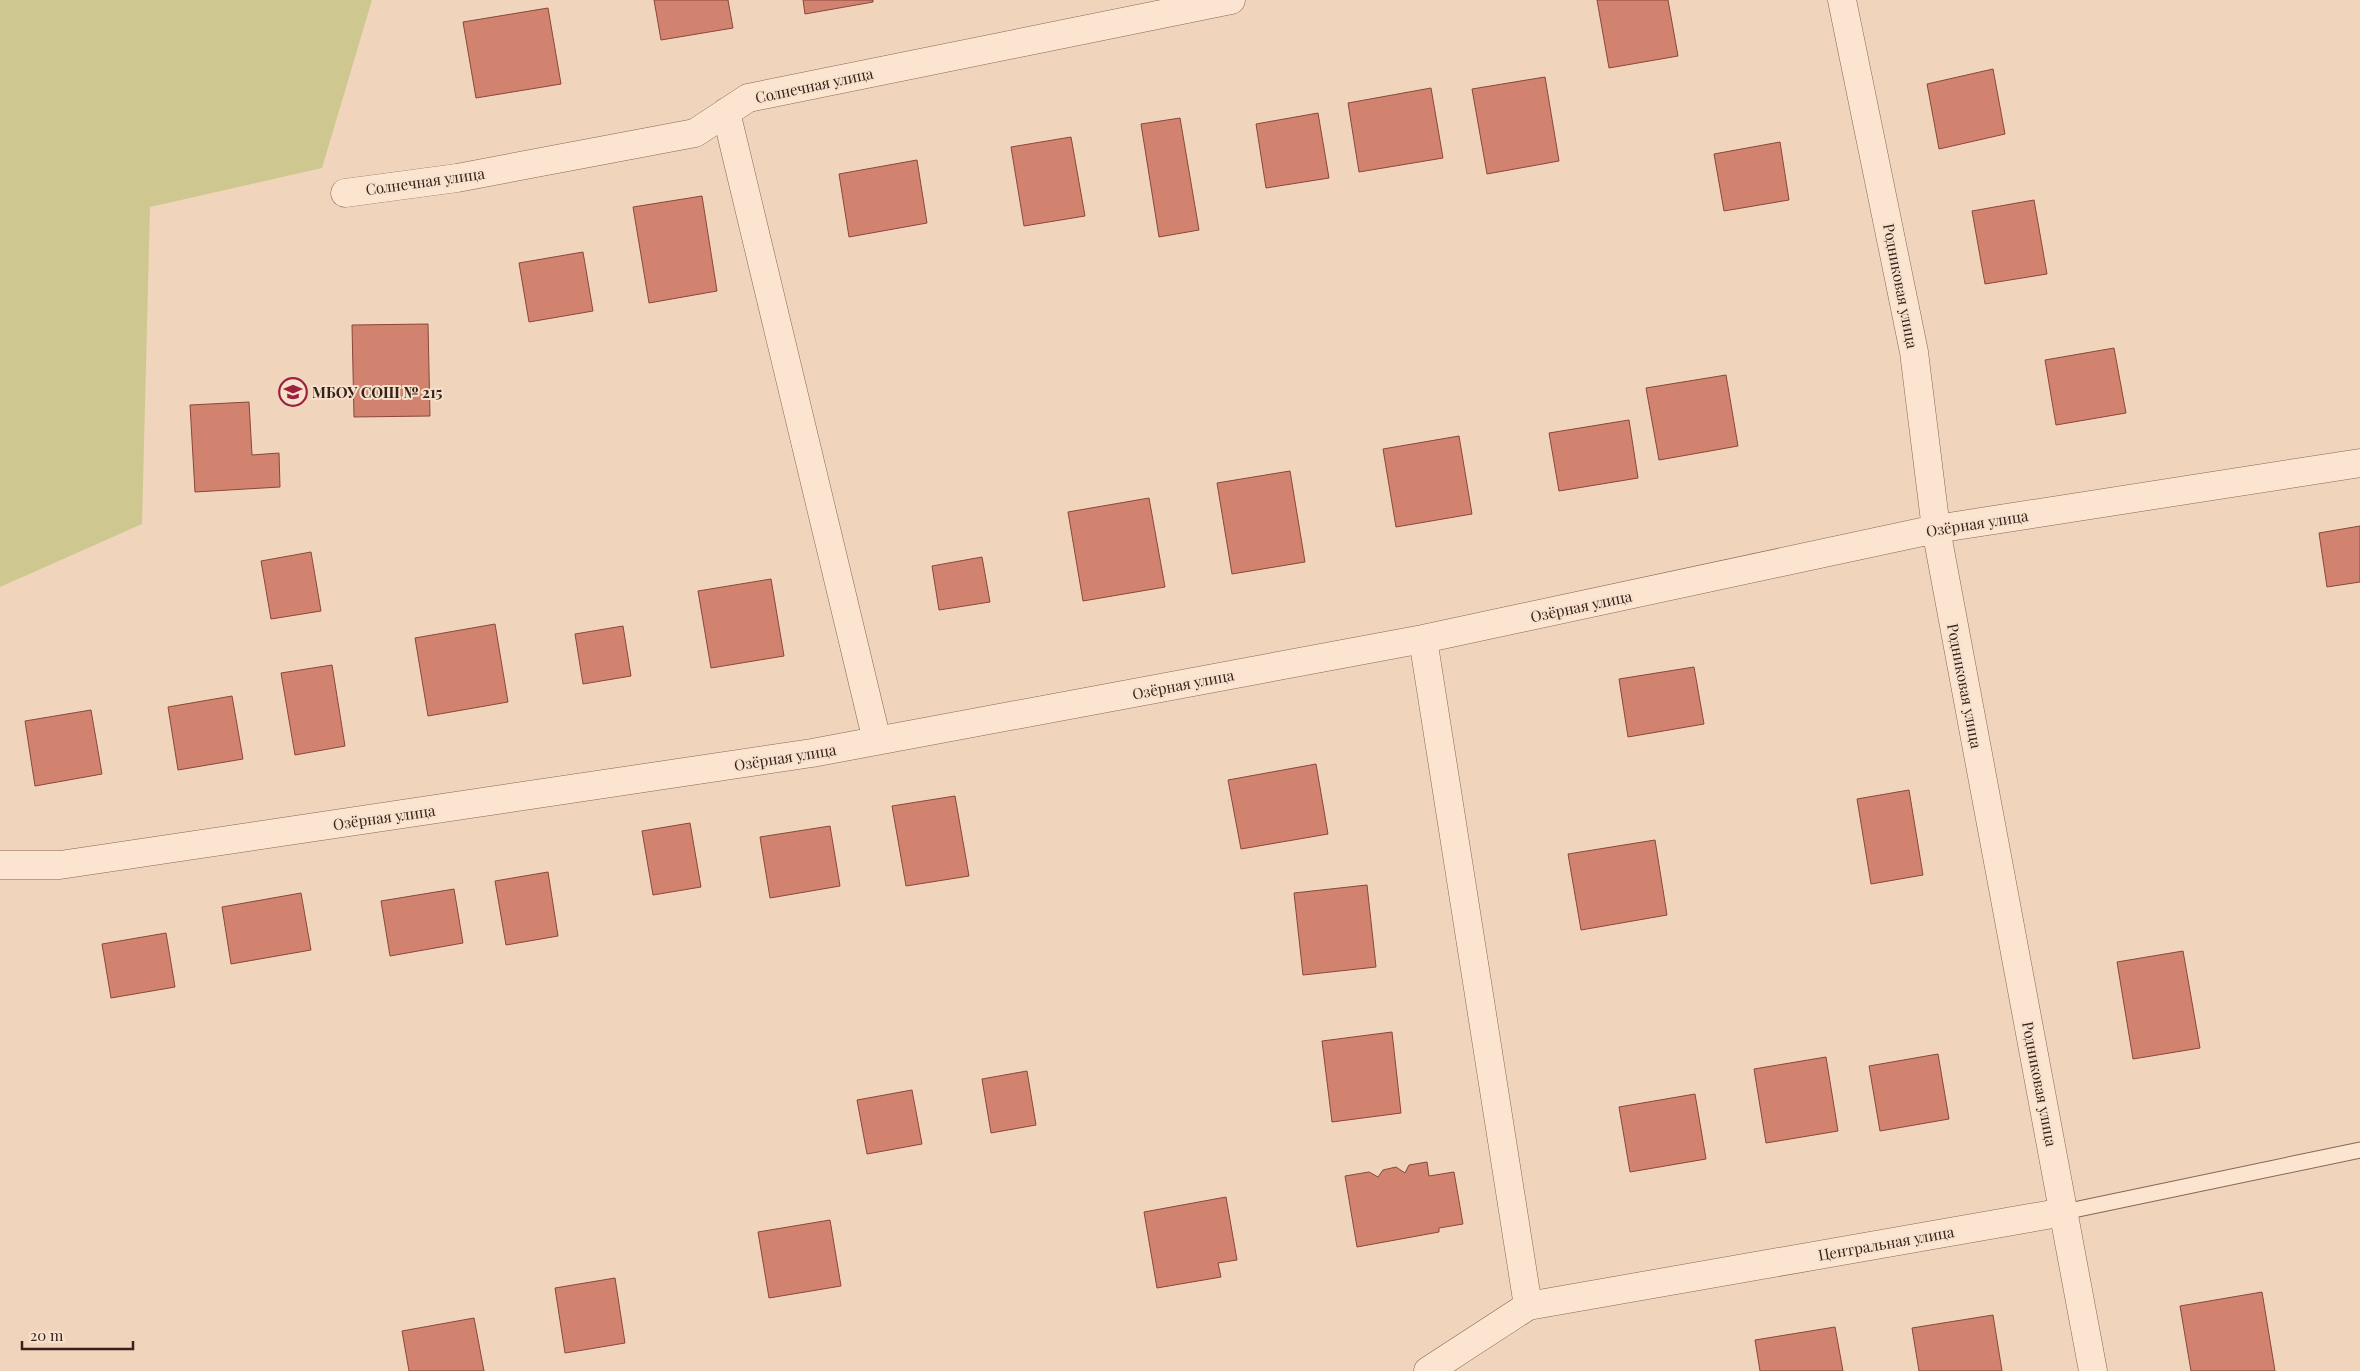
<svg xmlns="http://www.w3.org/2000/svg" width="2360" height="1371" viewBox="0 0 2360 1371" font-family="'Playfair Display',serif">
	<style>
		.green { fill: #cec890 }
		.building { fill: #d18370; stroke: #894739 }
		.lines { fill: none; stroke-linecap: round; stroke-linejoin: round }
		.service-casing { stroke: #896555; stroke-width: 17 }
		.minor-casing { stroke: #896555; stroke-width: 29 }
		.service { stroke: #fbe4d0; stroke-width: 15 }
		.minor { stroke: #fbe4d0; stroke-width: 28 }
		.labels { text-anchor: middle; dominant-baseline: central; stroke-width: 4; stroke-linejoin: round; paint-order: stroke }
		.street-label { font-size: 15px; fill: #37221b; stroke: #f7e1cc }
		.poi-label { font-size: 15px; font-weight: bold; fill: #37221b; stroke: #f7e1cc; text-anchor: start }
	</style>
	<rect width="100%" height="100%" fill="#f0d5bc"/>
	<path class="green" d="M0,0H372L322,168L150,207L142,524L0,587Z"/>
	<path class="building" d="M654,0H728L733,28L661,40Z
		M803,0H873V2L805,14Z
		M1597,0H1668L1678,56L1609,68Z
		M548,8L561,84L476,98L463,22Z
		M1993,69L2005,134L1939,149L1927,84Z
		M1545,77L1559,161L1487,174L1472,89Z
		M1431,88L1443,158L1359,172L1348,103Z
		M1318,113L1329,178L1266,188L1256,124Z
		M1180,118L1199,230L1159,237L1141,124Z
		M1071,137L1085,216L1024,226L1011,147Z
		M1780,142L1789,200L1724,211L1714,154Z
		M917,160L927,223L849,237L839,174Z
		M702,196L717,291L649,303L633,207Z
		M2034,200L2047,274L1985,284L1972,211Z
		M583,252L593,311L529,322L519,263Z
		M428,324L430,416L354,417L352,325Z
		M2114,348L2126,413L2056,425L2045,360Z
		M1726,375L1738,446L1659,460L1646,388Z
		M249,402L252,455L279,453L280,487L195,492L190,405Z
		M1629,420L1638,478L1559,491L1549,433Z
		M1459,436L1472,514L1396,527L1383,449Z
		M1290,471L1305,562L1232,574L1217,483Z
		M1149,498L1165,587L1083,601L1068,512Z
		M2360,526V582L2327,587L2319,533Z
		M311,552L321,611L271,619L261,561Z
		M982,557L990,602L939,610L932,566Z
		M771,579L784,656L711,668L698,591Z
		M495,624L508,702L428,716L415,638Z
		M623,626L631,676L583,684L575,634Z
		M332,665L345,746L295,755L281,673Z
		M1694,667L1704,724L1628,737L1619,679Z
		M232,696L243,759L178,770L168,707Z
		M91,710L102,774L35,786L25,721Z
		M1316,764L1328,834L1241,849L1228,780Z
		M1909,790L1923,875L1871,884L1857,799Z
		M955,796L969,876L906,886L892,806Z
		M690,823L701,887L653,895L642,831Z
		M830,826L840,886L770,898L760,837Z
		M1655,840L1667,915L1581,930L1568,854Z
		M548,872L558,936L506,945L495,881Z
		M1367,885L1376,967L1303,975L1294,893Z
		M454,889L463,943L390,956L381,901Z
		M301,893L311,950L231,964L222,907Z
		M166,933L175,987L111,998L102,944Z
		M2183,951L2200,1048L2133,1059L2117,962Z
		M1392,1032L1401,1113L1332,1122L1322,1041Z
		M1938,1054L1949,1119L1880,1131L1869,1066Z
		M1826,1057L1838,1131L1766,1143L1754,1069Z
		M1027,1071L1036,1125L991,1133L982,1079Z
		M912,1090L922,1144L867,1154L857,1100Z
		M1695,1094L1706,1159L1630,1172L1619,1107Z
		M1427,1162L1429,1176L1454,1172L1463,1224L1439,1228V1232L1357,1247L1345,1176L1369,1172L1378,1177L1383,1170L1396,1167L1405,1173L1409,1165Z
		M1226,1197L1237,1260L1218,1263L1221,1277L1157,1288L1144,1212Z
		M830,1220L841,1286L769,1298L758,1232Z
		M615,1278L625,1343L565,1353L555,1288Z
		M2262,1292L2275,1371H2191L2180,1306Z
		M1993,1315L2002,1371H1919L1912,1328Z
		M474,1318L484,1371H409L402,1331Z
		M1835,1327L1843,1371H1760L1755,1340Z"/>
	<g class="lines">
		<defs>
			<path id="service" d="M2064,1212L2360,1150"/>
			<path id="minor" d="M1842,0L1914,352L1936,529L2093,1371
				M726,112L877,741
				M345,193L457,178L695,133L748,98L1231,0
				M1423,639L1528,1306
				M0,865H60L812,753L1423,639L1936,529L2360,463
				M1428,1371L1528,1306L2064,1212"/>
		</defs>
		<use href="#service" class="service-casing"/>
		<use href="#minor" class="minor-casing"/>
		<use href="#service" class="service"/>
		<use href="#minor" class="minor"/>
	</g>
	<defs>
		<symbol id="school-ring" viewBox="-11 -11 22 22"><circle r="9.5" fill="#f7e1cc" stroke="#9b223d" stroke-width="1.5"/><path d="M0-5L7-2L0 1L-7-2ZM-4 1L0 2.5L4 1V4Q0 6-4 4Z" fill="#9b223d"/></symbol>
	</defs>
	<g fill-rule="evenodd">
		<use href="#school-ring" x="277" y="376" width="32" height="32"/>
	</g>
	<g class="labels">
		<g class="street-label">
			<text transform="translate(814 85) rotate(-12)">Солнечная улица</text>
			<text transform="translate(425 181) rotate(-8)">Солнечная улица</text>
			<text transform="translate(1901 286) rotate(79)">Родниковая улица</text>
			<text transform="translate(1977 523) rotate(-9)">Озёрная улица</text>
			<text transform="translate(1581 606) rotate(-12)">Озёрная улица</text>
			<text transform="translate(1183 684) rotate(-11)">Озёрная улица</text>
			<text transform="translate(1965 686) rotate(79)">Родниковая улица</text>
			<text transform="translate(785 757) rotate(-9)">Озёрная улица</text>
			<text transform="translate(384 817) rotate(-8)">Озёрная улица</text>
			<text transform="translate(2040 1084) rotate(79)">Родниковая улица</text>
			<text transform="translate(1886 1243) rotate(-10)">Центральная улица</text>
		</g>
		<g class="poi-label">
			<text x="312" y="392">МБОУ СОШ № 215</text>
		</g>
	</g>
	<path d="M22 1341v8h111v-8" fill="none" stroke="#37221b" stroke-width="2.5"/>
	<text x="30" y="1341" font-size="15" fill="#37221b" stroke="#f7e1cc" stroke-width="4" paint-order="stroke">20 m</text>
</svg>
